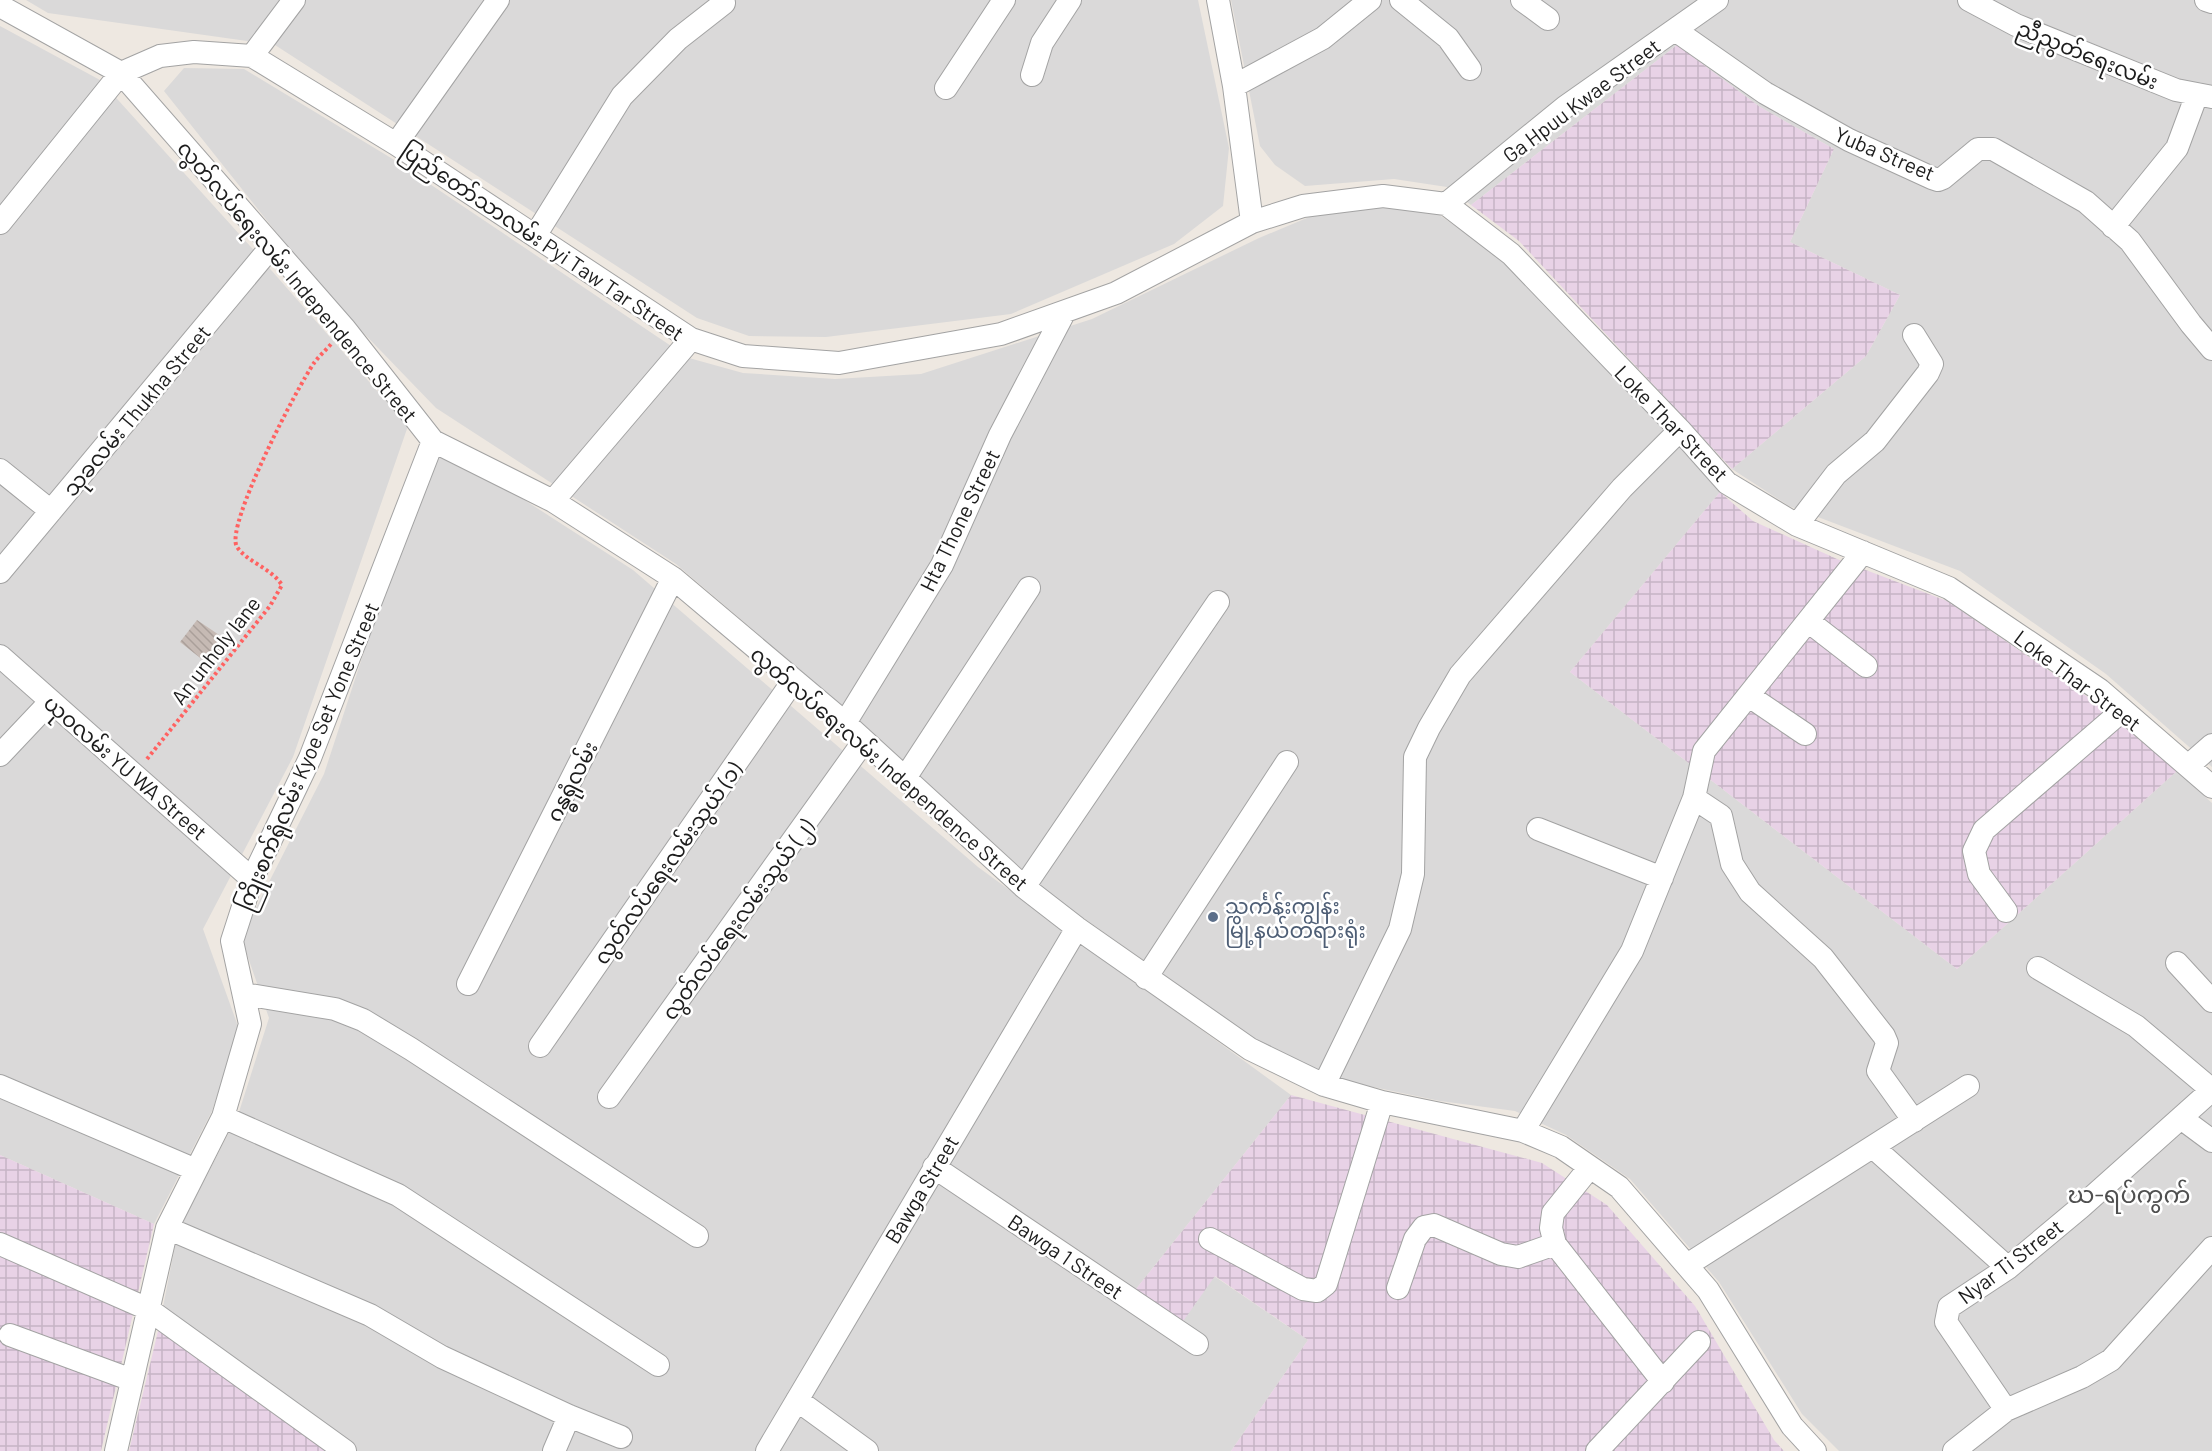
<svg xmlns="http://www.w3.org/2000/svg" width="2212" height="1451" viewBox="0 0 2212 1451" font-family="Barlow,'Noto Sans Myanmar',sans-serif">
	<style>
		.residential { fill: #dad9d9 }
		.industrial { fill: url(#industrial-grid) }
		.building { fill: url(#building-back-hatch) }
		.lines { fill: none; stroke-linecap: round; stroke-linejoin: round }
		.minor-casing { stroke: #a3a3a3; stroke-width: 24 }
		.path { stroke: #ff6261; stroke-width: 4; stroke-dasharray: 3 3; stroke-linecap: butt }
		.minor { stroke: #fff; stroke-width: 22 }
		.service-dot { fill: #5c6f8a; stroke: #fff; stroke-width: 2 }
		.labels { text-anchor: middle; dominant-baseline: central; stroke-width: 5; stroke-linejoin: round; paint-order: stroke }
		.street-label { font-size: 21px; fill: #1c1c1c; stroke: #fff }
		.service-label { font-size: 21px; fill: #4e5e75; stroke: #fff; text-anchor: start }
		.quarter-label { font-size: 24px; fill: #4f4f4f; stroke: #fff }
	</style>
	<defs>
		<pattern id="industrial-grid" width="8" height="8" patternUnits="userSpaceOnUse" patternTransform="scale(1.5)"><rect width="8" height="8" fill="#e8d2e6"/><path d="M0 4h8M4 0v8" fill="none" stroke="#c6b4c5"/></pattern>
		<pattern id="building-back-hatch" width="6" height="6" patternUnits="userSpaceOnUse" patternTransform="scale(1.5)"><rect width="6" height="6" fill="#c6bab4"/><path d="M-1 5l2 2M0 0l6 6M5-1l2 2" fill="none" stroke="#aa9f9a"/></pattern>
	</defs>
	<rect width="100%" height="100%" fill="#eee8e1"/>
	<path class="residential" d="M26,0H1198L1229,148L1223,206L1174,244L1011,314L826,337L749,336L697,318L275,45L48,13Z
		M1231,0H2212V767L2106,674L1960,571L1789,506L1732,469L1866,356L1900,295L1790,242L1834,149L1760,107L1677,45L1471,205L1447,187L1394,179L1305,186L1275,165L1260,146Z
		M0,26L100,80L250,246L408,426L293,757L203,929L239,1029L212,1111L154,1224L0,1155Z
		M184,68L244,69L391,158L689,358L743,373L835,379L921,374L1092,319L1259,238L1314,215L1381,207L1438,214L1504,260L1666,429L1720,492L1570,672L1957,969L2177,771L2212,803V1451H1839L1802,1414L1719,1282L1630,1179L1566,1135L1515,1111L1440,1101L1340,1080L1262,1044L1048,893L856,718L676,564L436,408L323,291L164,91Z
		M433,441L633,570L978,867L1291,1095L1132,1294L1214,1276L1308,1340L1231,1451H332L159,1327L178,1231L238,1115L269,1018L241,937L324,774Z"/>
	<path class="industrial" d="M1677,45L1760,107L1834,149L1790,242L1900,295L1866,356L1732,469L1519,241L1471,205Z
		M1720,492L1753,521L1837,559L1947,601L2092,700L2177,771L1957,969L1570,672Z
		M1291,1095L1542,1163L1607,1205L1695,1306L1774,1440L1784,1451H1231L1308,1340L1215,1276L1179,1327L1132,1294Z
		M0,1155L154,1224L101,1451H0Z
		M159,1327L332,1451H129Z"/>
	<path class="building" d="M197,620L231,643L213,668L180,642Z"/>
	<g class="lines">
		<defs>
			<path id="minor" d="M1218,0L1234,86L1252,222
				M1401,0L1448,38L1470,69
				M1522,0L1548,19
				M1969,0L2016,25L2176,90L2212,97
				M2206,0L2212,2
				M0,6L121,73L345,329L433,441L553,501L673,578L845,723L1024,887L1077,928L1250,1049L1324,1085L1382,1102L1523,1131L1561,1147L1619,1187L1708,1290L1792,1426L1815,1451
				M1675,30L1765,93L1849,140L1932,178L1938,180L1943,178L1978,149H1993L2086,202L2130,241L2191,324L2212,349
				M252,56L294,0
				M1032,75L1042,43L1070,0
				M1234,86L1323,38L1370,0
				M946,88L1004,0
				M396,144L498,0
				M1446,204L1565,107L1717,0
				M0,223L121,73L160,56L194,52L252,56L396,144L691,339L743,356L839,363L1001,334L1116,293L1252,222L1303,206L1383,196L1446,204L1511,254L1680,430L1727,483L1797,525L1949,588L2100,690L2212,787
				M2113,227L2177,148L2197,94
				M535,236L622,96L678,39L724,3
				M0,470L51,511
				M553,501L691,339
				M1797,525L1836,474L1875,441L1928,373L1932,364L1914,335
				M0,572L271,247
				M1808,621L1866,666
				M0,656L252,879
				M1749,696L1805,734
				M845,723L942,565L1000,435L1064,313
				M0,755L51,701
				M2188,766L2212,745
				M905,778L1029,588
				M1694,798L1721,816L1732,864L1750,892L1823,958L1884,1036L1887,1043L1878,1071L1914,1121
				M1538,829L1662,878
				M1024,887L1218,602
				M2006,911L1979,874L1974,851L1984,830L2123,710
				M2177,963L2212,1001
				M2038,968L2136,1026L2212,1090
				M1146,978L1287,762
				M468,984L673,578
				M244,994L335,1009L363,1020L411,1049L697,1236
				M540,1046L793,681
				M1324,1085L1400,929L1413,874L1415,757L1429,728L1460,675L1622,488L1680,430
				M0,1086L196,1170
				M609,1097L864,741
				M223,1117L398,1195L658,1365
				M2181,1118L2212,1141
				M1523,1131L1632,951L1694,798L1704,751L1863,552
				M1873,1147L2008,1268
				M934,1167L1197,1344
				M1590,1167L1553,1213L1551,1228L1555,1244L1663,1382
				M167,1228L370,1315L442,1357L569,1416L621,1437
				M1210,1239L1303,1289L1317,1291L1326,1284L1382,1102
				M0,1244L148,1309L345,1451
				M1687,1265L1968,1086
				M1398,1288L1415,1239L1424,1227L1434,1225L1501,1254L1518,1257L1555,1244
				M10,1335L132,1380
				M797,1400L867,1451
				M2006,1410L2082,1377L2111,1360L2212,1248
				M116,1451L167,1228L223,1117L250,1024L232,941L252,879L310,758L433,441
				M554,1451L569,1416
				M767,1451L1077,928
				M1597,1451L1699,1342
				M1954,1451L2006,1410L1946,1322L1949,1307L2008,1268L2081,1207L2212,1090"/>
		</defs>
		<use href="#minor" class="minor-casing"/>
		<path class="path" d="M147,759L270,606L282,585C271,568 247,562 237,547C224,527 298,386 314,363C319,356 326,350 332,343"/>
		<use href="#minor" class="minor"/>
	</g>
	<circle class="service-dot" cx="1213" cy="917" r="6"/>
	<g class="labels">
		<g class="street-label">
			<text transform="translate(2088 54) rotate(22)">ညီညွတ်ရေးလမ်း</text>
			<text transform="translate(1581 100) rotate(-37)">Ga Hpuu Kwae Street</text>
			<text transform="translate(1885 153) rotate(23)">Yuba Street</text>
			<text transform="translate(543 241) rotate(34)">ပြည်တော်သာလမ်း Pyi Taw Tar Street</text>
			<text transform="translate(298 281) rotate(50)">လွတ်လပ်ရေးလမ်း Independence Street</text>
			<text transform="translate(136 410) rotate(-50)">သုခလမ်း Thukha Street</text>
			<text transform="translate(1672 423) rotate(46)">Loke Thar Street</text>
			<text transform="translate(959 520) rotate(-64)">Hta Thone Street</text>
			<text transform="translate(215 650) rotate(-52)">An unholy lane</text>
			<text transform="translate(2078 680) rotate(37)">Loke Thar Street</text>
			<text transform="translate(307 756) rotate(-67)">ကြိုးစက်ရုံလမ်း Kyoe Set Yone Street</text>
			<text transform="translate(126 767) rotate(41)">ယုဝလမ်း YU WA Street</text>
			<text transform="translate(890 768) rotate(41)">လွတ်လပ်ရေးလမ်း Independence Street</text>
			<text transform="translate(571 781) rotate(-63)">ဂန္ဓရုံလမ်း</text>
			<text transform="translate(667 863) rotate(-55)">လွတ်လပ်ရေးလမ်းသွယ် (၁)</text>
			<text transform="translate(737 919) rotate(-54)">လွတ်လပ်ရေးလမ်းသွယ် (၂)</text>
			<text transform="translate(921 1189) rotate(-59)">Bawga Street</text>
			<text transform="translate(1066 1256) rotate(34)">Bawga 1 Street</text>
			<text transform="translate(2010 1261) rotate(-37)">Nyar Ti Street</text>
		</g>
		<g class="service-label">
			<text x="1225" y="905">သင်္ကန်းကျွန်း<tspan x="1225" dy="24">မြို့နယ်တရားရုံး</tspan></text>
		</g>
		<g class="quarter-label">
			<text x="2129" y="1193">ဃ-ရပ်ကွက်</text>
		</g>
	</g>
</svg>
